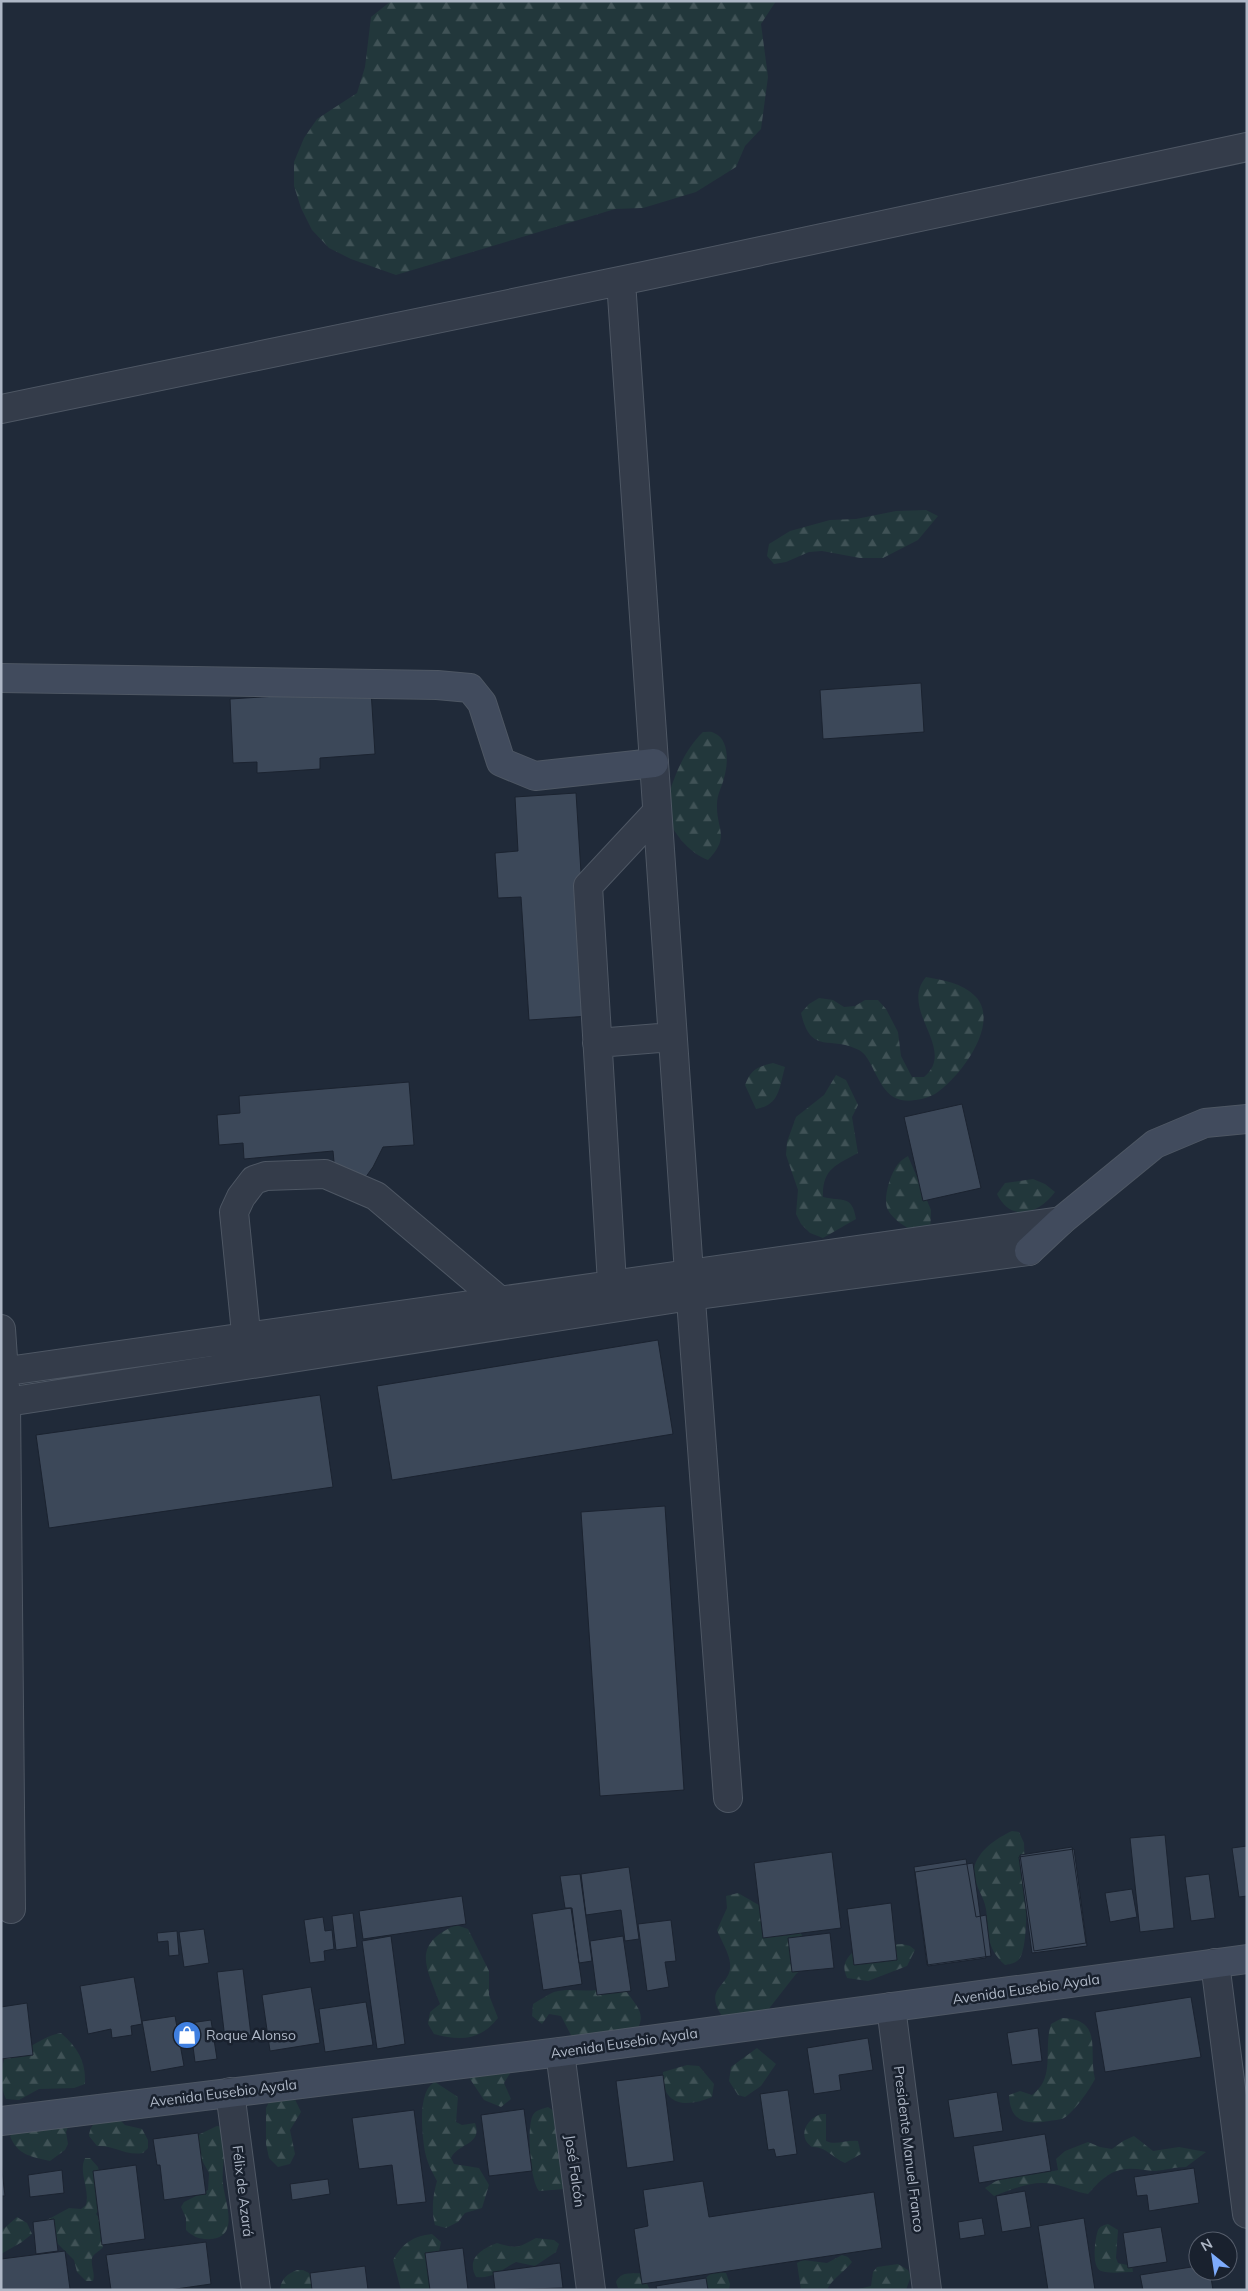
<svg xmlns="http://www.w3.org/2000/svg" width="1248" height="2291" viewBox="0 0 1248 2291" font-family="Mulish,sans-serif">
	<style>
		.forest { fill: url(#forest-firs) }
		.building { fill: #3c4859; stroke: #1b2330 }
		.lines { fill: none; stroke-linecap: round; stroke-linejoin: round }
		.street-casing { stroke: #4e5764; stroke-width: 30 }
		.secondary-casing { stroke: #4e5764; stroke-width: 30 }
		.street { stroke: #343c4a; stroke-width: 28 }
		.secondary { stroke: #414b5d; stroke-width: 28 }
		.labels { text-anchor: middle; dominant-baseline: central; stroke-width: 5; stroke-linejoin: round; paint-order: stroke }
		.street-label { font-size: 14px; fill: #aeb7c6; stroke: #19212e }
		.poi-label { font-size: 14px; fill: #aeb7c6; stroke: #19212e; text-anchor: start }
	</style>
	<defs>
		<pattern id="forest-firs" width="22" height="20" patternUnits="userSpaceOnUse" patternTransform="scale(1.25)"><rect width="22" height="20" fill="#22373b"/><path d="M5 1l3.5 6h-7zM16 11l3.5 6h-7z" fill="#405256"/></pattern>
	</defs>
	<rect width="100%" height="100%" fill="#202a39"/>
	<path class="forest" d="M391,1H776L761,24L768,77L761,129L745,146L736,167L696,192L643,208L615,209L396,275L351,259L329,248L312,230L301,208L294,186V162L304,138L317,119L357,93L365,67L371,17Z
		M926,510L938,516L918,540L883,558H860L822,551L809,552L786,562L774,564L767,556L769,544L790,531L830,520L856,519L896,511Z
		M703,732C706,732 712,731 714,733C730,739 728,765 724,778C722,787 717,794 717,804C716,830 731,836 708,860C686,851 676,834 664,814C670,785 682,752 703,732Z
		M926,977C943,980 962,983 975,996C1002,1023 959,1079 935,1094C926,1099 908,1103 898,1099C878,1093 873,1057 859,1050C830,1035 811,1056 801,1013L809,1004L819,998L833,1000L844,1007L855,1006L865,1000H878L886,1009L898,1032L901,1056L912,1077H924C958,1049 898,1010 926,977Z
		M773,1063L785,1067C779,1088 780,1105 756,1109L745,1085C751,1069 757,1067 773,1063Z
		M836,1075L846,1080L858,1105L852,1117L858,1153C836,1165 822,1169 823,1197C842,1202 852,1194 856,1219L823,1238L810,1233L801,1224L796,1214L798,1190L786,1155L787,1142L796,1117L824,1095Z
		M908,1156L931,1210L930,1236C916,1234 895,1223 888,1210C882,1200 891,1171 899,1163C901,1160 905,1158 908,1156Z
		M1033,1179L1045,1184L1055,1192C1039,1214 1011,1223 997,1194L1005,1183Z
		M1012,1831L1019,1832L1024,1843C1025,1867 1030,1936 1021,1956C1018,1963 1011,1964 1005,1965C985,1947 989,1932 986,1909C984,1897 976,1887 974,1876C971,1855 996,1838 1012,1831Z
		M738,1893L769,1911L789,1915L807,1943L806,1966L796,1974L764,2015L724,2019C700,1986 733,1987 730,1963C729,1953 721,1940 717,1930L727,1908L726,1896Z
		M456,1925L468,1929L489,1971V1995L498,2018C480,2041 460,2041 434,2034L428,2024L430,2012L440,2004C427,1968 410,1945 456,1925Z
		M902,1944L910,1946L915,1950L907,1966L868,1981L847,1978C844,1970 843,1966 847,1959C858,1941 884,1946 902,1944Z
		M601,1989L626,1991C638,2008 648,2015 634,2034L572,2037L561,2016L549,2014L542,2024L532,2016L533,2004C540,2000 547,1995 554,1992C570,1987 585,1993 601,1989Z
		M1062,2018C1104,2019 1088,2051 1095,2079C1090,2089 1074,2112 1064,2118C1060,2120 1053,2120 1049,2121C1026,2125 1010,2122 1009,2095L1020,2091L1032,2095C1056,2078 1043,2049 1051,2024Z
		M61,2033C78,2048 86,2061 85,2084L74,2088L39,2089L19,2100L6,2099C0,2088 0,2064 7,2054C12,2050 22,2050 29,2047C41,2041 48,2035 61,2033Z
		M757,2048L776,2064L761,2086L745,2097L738,2095L729,2081L731,2067Z
		M687,2065L699,2066L714,2084L712,2097C686,2108 661,2106 663,2072Z
		M512,2070L504,2083L511,2099L501,2107L484,2100L470,2079L472,2072Z
		M435,2082L458,2097L456,2122L462,2125L475,2123C483,2145 458,2143 451,2158L454,2164L479,2168L489,2185L482,2208L465,2213L458,2222L446,2228L435,2225C431,2210 433,2195 437,2181C432,2172 427,2162 425,2152C422,2135 417,2090 435,2082Z
		M291,2091L301,2112L290,2130L295,2154L290,2164L278,2167L269,2158L266,2144V2108L271,2098Z
		M548,2107L554,2111L565,2189L539,2191C530,2180 527,2131 532,2117C534,2110 542,2109 548,2107Z
		M821,2114H826V2141C836,2146 847,2139 858,2141L861,2154L845,2163C833,2158 825,2146 812,2147C797,2137 806,2119 821,2114Z
		M116,2116L125,2125L142,2129L148,2140V2148L143,2153C125,2156 115,2145 97,2146L89,2136C91,2119 102,2119 116,2116Z
		M70,2123L66,2132L68,2144L65,2150L50,2161C32,2157 17,2155 10,2136L19,2127Z
		M217,2126L224,2127C228,2146 221,2165 223,2184C225,2202 240,2237 211,2239C201,2240 193,2237 186,2230V2218L181,2207L184,2202L208,2190L209,2173L200,2157L196,2139L200,2134Z
		M1134,2136L1153,2151L1179,2147L1206,2152L1186,2167C1175,2167 1166,2170 1155,2171C1146,2171 1136,2168 1127,2169C1109,2170 1099,2182 1088,2194C1075,2192 1065,2186 1053,2184C1032,2180 1013,2189 994,2196L985,2188C995,2181 1006,2175 1018,2172C1031,2170 1043,2174 1058,2170L1056,2159L1065,2151L1088,2142L1100,2147L1112,2149L1123,2141Z
		M85,2158H90L98,2167L105,2201L96,2214L104,2223L102,2236L103,2247C101,2250 95,2253 93,2256C89,2263 96,2273 93,2281H86L77,2272L74,2260L57,2243L48,2226L47,2220L69,2208L81,2209L86,2205C90,2188 78,2173 85,2158Z
		M17,2217L27,2223L32,2234L22,2242L1,2254V2231Z
		M1108,2224L1118,2230L1116,2258L1118,2263L1132,2266L1133,2272C1124,2272 1110,2274 1101,2271C1091,2267 1095,2239 1098,2230C1100,2226 1104,2225 1108,2224Z
		M432,2234L441,2242L436,2266L438,2290H401L393,2260C403,2243 413,2236 432,2234Z
		M536,2238L554,2240L559,2244L556,2252L535,2266L516,2262C502,2269 494,2279 476,2277C466,2259 481,2249 497,2243C517,2249 518,2248 536,2238Z
		M842,2255L848,2257L852,2262C845,2271 830,2281 827,2290H801L797,2263L803,2260L827,2263Z
		M898,2264L908,2270L911,2276L906,2290H854L871,2286L873,2272L877,2267Z
		M297,2270H303L313,2275L315,2290H280C281,2279 287,2274 297,2270Z
		M713,2271L726,2273L730,2284L729,2290H709L705,2279Z
		M642,2273L650,2290L618,2288L616,2282C621,2271 631,2274 642,2273Z"/>
	<path class="building" d="M921,683L924,732L823,739L820,690Z
		M371,690L375,754L320,758V769L257,773V762L233,763L230,699Z
		M576,793L590,1016L529,1020L521,897L498,898L495,853L518,851L515,797Z
		M409,1082L414,1145L383,1147L373,1167L360,1185L335,1173L333,1151L244,1159L243,1143L219,1145L217,1115L240,1113L239,1096Z
		M962,1104L981,1188L923,1201L904,1117Z
		M658,1340L673,1434L392,1480L377,1386Z
		M320,1395L333,1487L49,1528L36,1435Z
		M665,1506L684,1790L600,1796L581,1512Z
		M1165,1835L1174,1928L1140,1932L1130,1838Z
		M1247,1846V1896L1239,1897L1232,1848Z
		M1072,1847L1086,1943L1034,1951L1020,1855Z
		M1074,1849L1087,1946L1032,1953L1019,1857Z
		M832,1852L841,1928L763,1938L754,1863Z
		M966,1859L976,1917L986,1915L991,1956L927,1965L914,1867Z
		M973,1863L986,1958L928,1966L915,1872Z
		M629,1867L639,1939L625,1941L621,1910L586,1915L581,1874Z
		M580,1874L592,1961L579,1963L572,1908H565L560,1876Z
		M1209,1874L1215,1918L1191,1921L1185,1877Z
		M1132,1889L1137,1917L1110,1922L1105,1893Z
		M462,1896L466,1924L363,1939L359,1911Z
		M891,1903L897,1960L854,1965L847,1909Z
		M571,1908L582,1984L543,1990L532,1914Z
		M353,1913L357,1947L336,1950L332,1916Z
		M323,1917L325,1931L332,1930L334,1949L324,1951L325,1961L310,1963L304,1920Z
		M671,1920L676,1961L665,1962L669,1987L647,1991L638,1924Z
		M204,1929L209,1963L184,1967L179,1932Z
		M177,1931L179,1955L169,1956L168,1941L158,1942L157,1933Z
		M830,1933L834,1968L792,1972L788,1938Z
		M391,1936L405,2044L377,2049L362,1941Z
		M623,1936L631,1991L597,1995L590,1941Z
		M243,1969L251,2035L225,2039L217,1972Z
		M134,1977L142,2024L131,2026L132,2035L112,2038L111,2029L88,2034L80,1986Z
		M311,1987L320,2043L270,2051L262,1995Z
		M1191,1997L1201,2057L1105,2072L1095,2012Z
		M366,2002L373,2045L325,2052L319,2009Z
		M27,2003L33,2055L1,2059V2007Z
		M175,2016L184,2066L151,2072L142,2021Z
		M211,2020L217,2059L195,2062L190,2023Z
		M1038,2028L1042,2061L1012,2065L1007,2033Z
		M868,2038L873,2070L839,2075L841,2090L814,2094L807,2048Z
		M663,2075L674,2161L627,2168L616,2081Z
		M788,2090L797,2154L776,2157L774,2149L768,2150L760,2094Z
		M997,2092L1003,2131L954,2138L948,2100Z
		M524,2109L532,2171L489,2176L481,2115Z
		M414,2110L426,2202L397,2205L392,2165L359,2169L352,2118Z
		M198,2133L206,2194L164,2200L160,2165H157L153,2139Z
		M1045,2134L1051,2171L979,2183L973,2146Z
		M1,2162L5,2196H1Z
		M136,2165L145,2239L102,2245L93,2171Z
		M1194,2168L1199,2203L1149,2211L1147,2195L1137,2196L1134,2177Z
		M62,2170L64,2193L30,2197L28,2175Z
		M328,2179L330,2194L292,2200L290,2184Z
		M703,2181L709,2217L874,2192L882,2248L642,2284L634,2229L648,2226L643,2190Z
		M1025,2191L1031,2227L1002,2232L996,2196Z
		M982,2218L985,2235L960,2239L958,2222Z
		M1084,2218L1095,2290H1048L1038,2226Z
		M54,2219L58,2251L36,2254L33,2222Z
		M1161,2227L1167,2262L1128,2268L1123,2233Z
		M206,2242L211,2284L169,2290H111L106,2255Z
		M463,2248L468,2290H430L425,2253Z
		M65,2251L70,2289L1,2290V2259Z
		M560,2263L563,2288L495,2290L493,2272Z
		M365,2266L368,2290H312L310,2273Z
		M1198,2266V2271H1210L1213,2290H1143L1140,2275Z
		M706,2278L708,2290H657L656,2286Z"/>
	<g class="lines">
		<defs>
			<path id="street" d="M621,281L689,1273L728,1798
				M1,409L644,276L1247,147
				M597,1043L672,1037
				M612,1283L588,886L657,812
				M1,1329L6,1402L11,1909
				M248,1353L234,1212L241,1197L254,1180L266,1176L325,1174L376,1196L499,1300
				M1,1372L1061,1221
				M1,1403L690,1296L1029,1251
				M1215,1963L1247,2214
				M891,2007L927,2290
				M560,2052L591,2290
				M230,2092L256,2290"/>
			<path id="secondary" d="M1,678L437,685L470,688L482,703L501,762L535,776L654,763
				M1029,1251L1061,1221L1155,1144L1205,1123L1247,1119
				M1,2121L560,2052L1247,1959"/>
		</defs>
		<use href="#street" class="street-casing"/>
		<use href="#secondary" class="secondary-casing"/>
		<use href="#street" class="street"/>
		<use href="#secondary" class="secondary"/>
	</g>
	<defs>
		<symbol id="shop-disc" viewBox="-11 -11 22 22"><circle r="9.5" fill="#3f7fe0" stroke="#19212e"/><path d="M-5-2.5h2.3a2.7 3.5 0 0 1 5.4 0H5L5.5 6h-11ZM-1.5-2.5h3a1.5 2.3 0 0 0-3 0Z" fill="#fff"/></symbol>
	</defs>
	<g fill-rule="evenodd">
		<use href="#shop-disc" x="171" y="2019" width="32" height="32"/>
	</g>
	<g class="labels">
		<g class="street-label">
			<text transform="translate(1026 1989) rotate(-8)">Avenida Eusebio Ayala</text>
			<text transform="translate(624 2043) rotate(-8)">Avenida Eusebio Ayala</text>
			<text transform="translate(223 2093) rotate(-7)">Avenida Eusebio Ayala</text>
			<text transform="translate(909 2149) rotate(83)">Presidente Manuel Franco</text>
			<text transform="translate(575 2171) rotate(82)">José Falcón</text>
			<text transform="translate(243 2191) rotate(83)">Félix de Azará</text>
		</g>
		<g class="poi-label">
			<text x="206" y="2035">Roque Alonso</text>
		</g>
	</g>
	<rect width="1248" height="2291" fill="none" stroke="#aeb7c6" stroke-width="5"/>
	<g transform="translate(1213 2256) rotate(330)"><circle r="24" fill="#19212e" stroke="#555d6b"/>
	<path d="M0-4L9 19L0 12L-9 19Z" fill="#7dabfc"/>
	<text y="-8" font-size="14" font-weight="bold" text-anchor="middle" fill="#aeb7c6">N</text>
	</g>
</svg>
